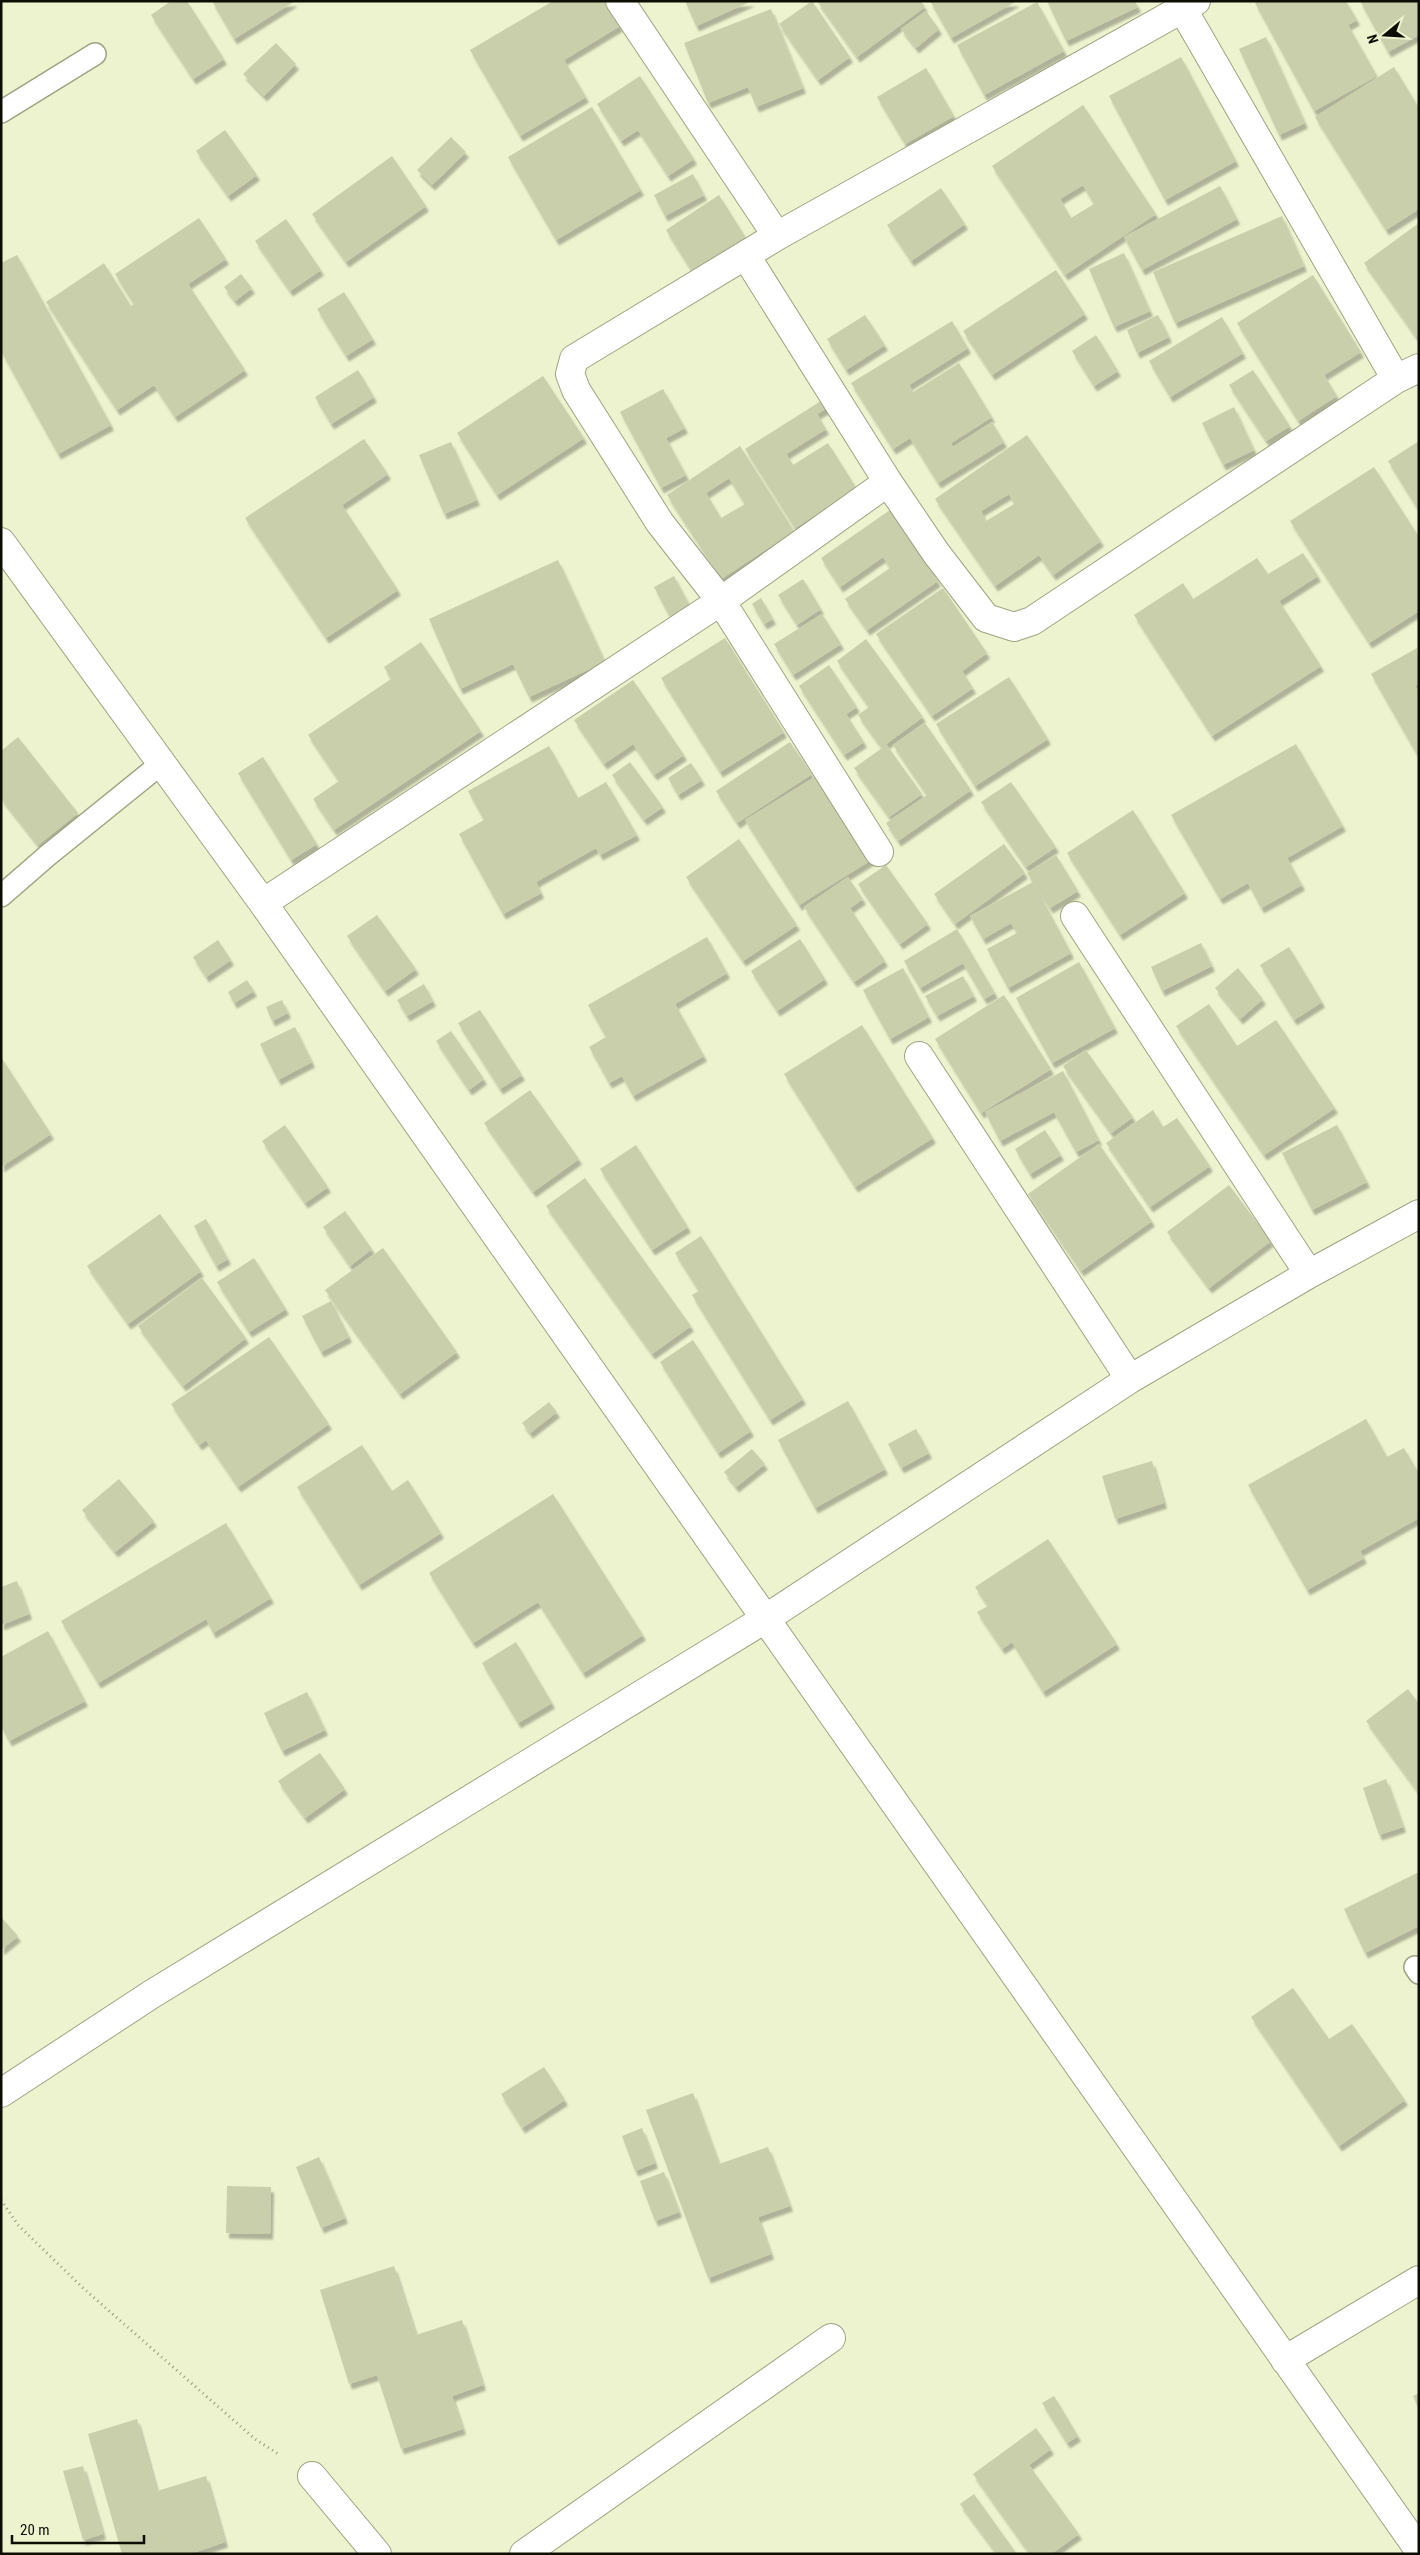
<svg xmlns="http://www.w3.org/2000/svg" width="1420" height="2555" viewBox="0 0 1420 2555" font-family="'Roboto Condensed',sans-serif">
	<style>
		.building { fill: #c9ceab; fill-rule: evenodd; filter: url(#shadow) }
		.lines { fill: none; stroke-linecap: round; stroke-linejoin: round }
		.service-casing { stroke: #9ea381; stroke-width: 24 }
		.minor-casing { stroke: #9ea381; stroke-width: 30 }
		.path { stroke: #95997f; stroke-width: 3; stroke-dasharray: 1 4; stroke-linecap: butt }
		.service { stroke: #fff; stroke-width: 21 }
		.minor { stroke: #fff; stroke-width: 28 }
	</style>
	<defs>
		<filter id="shadow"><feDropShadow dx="3" dy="5.5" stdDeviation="1" flood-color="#0004"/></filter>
	</defs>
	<rect width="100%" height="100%" fill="#eef3cf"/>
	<path class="building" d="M171,1H187L224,59L193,79L151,15Z
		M212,1H295L234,39Z
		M553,1H606L620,26L564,60L586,97L520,136L470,50Z
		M685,1H752L696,26Z
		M812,1L850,57L818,80L779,24Z
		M817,1H921L925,7L857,57Z
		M930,1H1017L951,38Z
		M1047,1H1135L1138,7L1066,41Z
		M1258,1H1346L1357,20L1348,25L1377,76L1314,111L1255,3Z
		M1360,1H1419V35L1388,52Z
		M1037,2L1064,51L984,95L957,45Z
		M771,9L803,88L756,107L748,87L708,103L684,43Z
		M926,11L939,29L916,48L901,29Z
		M1266,37L1305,123L1279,135L1239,49Z
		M276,43L296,64L264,96L243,74Z
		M1181,57L1236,161L1165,200L1109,96Z
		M1394,67L1419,108V209L1386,230L1315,117Z
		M926,68L954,116L905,144L877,97Z
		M640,76L694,159L668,176L638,130L621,141L597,104Z
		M1083,105L1156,214L1065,275L992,166ZM1083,185L1094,204L1071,218L1060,199Z
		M592,107L641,190L556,240L508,157Z
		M225,130L257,175L228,196L196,151Z
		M451,137L466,152L432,185L417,170Z
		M392,156L426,206L346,262L312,214Z
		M693,174L704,195L665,216L654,195Z
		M1220,186L1237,219L1142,270L1124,237Z
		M941,188L965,224L911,261L887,225Z
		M719,195L746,238L693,273L666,230Z
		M1282,216L1304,266L1175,323L1153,272Z
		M199,218L226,259L188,284L245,370L175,417L154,385L117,410L46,302L104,263L131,306L134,304L115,274Z
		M286,219L321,270L290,291L255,241Z
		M1419,223V335L1416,337L1364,263Z
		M1124,253L1150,311L1114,327L1089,269Z
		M17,255L111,425L58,454L1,351V263Z
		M1056,270L1085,314L992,375L963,331Z
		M241,274L252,288L235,301L224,287Z
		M1313,275L1361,352L1324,375L1337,396L1298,421L1237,323Z
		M344,292L373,339L346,356L317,309Z
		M865,315L885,345L846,370L827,339Z
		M1158,315L1169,337L1137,353L1127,330Z
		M1222,317L1243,353L1170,397L1149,361Z
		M952,321L968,348L909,385L913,392L959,363L992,417L951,443L953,447L992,422L1004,442L938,483L910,438L893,449L851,383Z
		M1096,335L1118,371L1094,386L1072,351Z
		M358,370L374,397L331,424L315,397Z
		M1253,370L1290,426L1266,441L1229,385Z
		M543,376L584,438L497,495L457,433Z
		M663,389L685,428L666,438L686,475L661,488L620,412Z
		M824,399L829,407L817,414L826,429L786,454L793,465L828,443L857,489L795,528L745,449Z
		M1234,407L1254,450L1223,465L1202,423Z
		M1027,435L1101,541L1053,575L1039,555L995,586L935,499ZM1009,494L1014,504L986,521L981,511Z
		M364,439L388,474L342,505L398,590L326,638L245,518Z
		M1419,441V511L1388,461Z
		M451,442L477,500L444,514L419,455Z
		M740,446L794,531L721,579L667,495ZM729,478L745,504L721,518L706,493Z
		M1374,467L1419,537V611L1369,643L1290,521Z
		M890,510L938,581L867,630L845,599L890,568L883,557L840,587L821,558Z
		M1303,553L1318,576L1279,601L1321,666L1212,736L1134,615L1183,583L1193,599L1257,558L1268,574Z
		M558,560L605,662L529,697L513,664L460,689L429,619Z
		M674,576L691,608L671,619L654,587Z
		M803,579L821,609L797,625L778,595Z
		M943,588L987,653L962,671L973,688L932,716L876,634Z
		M761,598L773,619L764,624L752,604Z
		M822,614L841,644L793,675L774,644Z
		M725,638L784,732L720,772L661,678Z
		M866,639L923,717L886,744L922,794L889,817L854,768L882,748L858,715L869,707L837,661Z
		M421,642L481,731L334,830L313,799L339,781L308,735L391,679L384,667Z
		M1417,648L1419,683L1415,686L1419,693V758L1371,674Z
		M829,665L857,707L846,714L864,742L844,755L799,686Z
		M1009,677L1048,739L975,786L936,724Z
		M633,680L684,755L654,775L633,744L604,764L574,720Z
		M925,723L971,790L898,841L886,823L927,795L893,745Z
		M18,737L78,813L38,845L1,798V751Z
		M790,742L812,774L737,823L716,791Z
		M1296,744L1343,826L1287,858L1302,885L1261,908L1248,883L1220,899L1171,815Z
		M549,746L578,798L606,782L637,835L600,855L596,848L536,882L541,893L503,914L459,834L484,820L468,791Z
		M263,757L317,844L291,860L238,773Z
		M630,762L663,807L644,820L612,775Z
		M691,763L702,780L678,795L668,778Z
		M823,772L876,857L799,905L745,820Z
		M1011,782L1056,847L1026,867L981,802Z
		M1133,810L1185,893L1120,935L1067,853Z
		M739,839L797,925L743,961L686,877Z
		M1004,844L1025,873L955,924L934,894Z
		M1056,855L1078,891L1050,908L1027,873Z
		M886,865L928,924L900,944L858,884Z
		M848,877L863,899L850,908L885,961L854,982L804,907Z
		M1033,882L1071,953L1008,988L987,949L1017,933L1011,923L983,939L970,916Z
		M377,915L416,969L385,991L347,936Z
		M957,929L995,993L984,999L963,963L920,988L904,961Z
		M707,937L727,973L675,1004L704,1056L633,1096L622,1076L609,1083L589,1047L606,1037L588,1005Z
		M800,939L825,979L777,1011L751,971Z
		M218,940L231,960L206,977L193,957Z
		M1201,943L1212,966L1162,991L1151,967Z
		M1289,947L1322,1002L1294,1020L1260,965Z
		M1079,962L1115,1028L1052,1063L1016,998Z
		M903,968L929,1017L890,1039L863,990Z
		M1238,968L1263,999L1240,1019L1215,988Z
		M963,976L974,996L937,1016L925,996Z
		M247,980L254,991L234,1003L228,992Z
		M424,984L433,1001L407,1016L397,1000Z
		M1004,995L1051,1069L981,1113L935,1039Z
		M282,1000L288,1013L272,1021L266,1007Z
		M1209,1004L1237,1046L1276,1020L1335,1108L1264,1155L1176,1026Z
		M480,1010L522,1075L500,1089L458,1023Z
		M862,1025L933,1138L855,1187L784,1074Z
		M295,1027L312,1062L278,1080L260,1044Z
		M451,1031L484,1079L469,1090L436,1041Z
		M1086,1050L1133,1117L1111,1133L1063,1066Z
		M1,1057L51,1134L1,1167Z
		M1063,1071L1099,1140L1076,1152L1054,1112L1000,1141L985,1112Z
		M530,1090L579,1159L533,1192L484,1123Z
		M1153,1110L1163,1127L1177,1118L1210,1166L1150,1207L1106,1143Z
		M285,1125L328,1187L305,1203L262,1141Z
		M1337,1125L1367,1182L1312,1210L1282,1153Z
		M1045,1130L1061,1155L1030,1174L1015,1149Z
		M1099,1144L1152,1221L1081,1271L1028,1194Z
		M636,1145L688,1227L652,1250L600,1169Z
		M585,1178L691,1326L652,1354L546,1206Z
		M1229,1185L1271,1241L1209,1288L1167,1232Z
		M345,1211L372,1249L350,1266L323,1227Z
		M160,1214L201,1271L128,1324L87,1266Z
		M206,1219L228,1259L216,1266L194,1226Z
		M701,1236L803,1399L770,1420L692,1295L699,1291L675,1253Z
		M383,1248L457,1352L400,1394L325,1290Z
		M254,1258L286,1309L249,1332L217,1282Z
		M202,1278L246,1338L183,1386L138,1326Z
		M331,1301L349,1337L321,1352L302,1316Z
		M269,1337L329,1424L238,1487L206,1440L199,1445L171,1404Z
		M693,1340L751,1431L718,1453L660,1362Z
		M848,1401L885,1469L815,1508L778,1440Z
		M549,1402L557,1412L530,1433L522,1423Z
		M1366,1419L1387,1457L1404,1448L1419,1474V1518L1360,1551L1364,1558L1307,1590L1248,1485Z
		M916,1429L929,1453L901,1468L888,1444Z
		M362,1445L392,1491L408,1480L441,1533L359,1585L297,1487Z
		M752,1449L765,1464L736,1487L724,1472Z
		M1152,1461L1164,1503L1115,1519L1102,1476Z
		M119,1479L154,1521L115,1552L82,1510Z
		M553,1494L643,1635L583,1673L538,1602L473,1643L429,1573Z
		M226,1523L271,1598L213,1633L206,1619L98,1683L61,1621Z
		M1048,1539L1117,1644L1043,1692L1012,1642L1002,1649L977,1612L988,1606L975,1587Z
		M17,1581L29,1614L1,1625V1587Z
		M48,1631L85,1701L9,1741L1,1726V1657Z
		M516,1642L552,1703L518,1723L482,1663Z
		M1408,1689L1419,1704V1793L1366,1721Z
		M307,1692L325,1730L282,1751L264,1713Z
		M320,1753L345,1789L305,1818L278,1781Z
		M1386,1779L1403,1827L1379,1835L1363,1788Z
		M1419,1872V1926L1365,1953L1344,1909Z
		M1,1917L18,1936L1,1950Z
		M1293,1988L1329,2039L1352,2024L1405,2100L1339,2146L1251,2017Z
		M544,2067L565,2100L522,2128L501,2094Z
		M693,2093L719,2164L768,2147L790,2206L758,2217L771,2254L708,2278L646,2110Z
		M642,2128L655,2163L635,2171L622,2136Z
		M319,2157L345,2218L321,2228L296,2167Z
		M664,2172L679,2212L655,2221L640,2181Z
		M227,2186L271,2187L270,2234L226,2233Z
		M394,2266L416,2335L462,2320L483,2385L452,2396L463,2429L401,2449L377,2375L349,2384L320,2290Z
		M1419,2393V2409L1413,2396Z
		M1054,2396L1078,2436L1067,2443L1042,2403Z
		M137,2419L157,2491L206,2476L225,2542L190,2554H122L88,2434Z
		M1036,2428L1051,2449L1029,2465L1079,2534L1051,2554H1030L973,2474Z
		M83,2466L103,2534L83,2540L63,2471Z
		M974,2494L1017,2554H997L960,2504Z"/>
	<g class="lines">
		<defs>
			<path id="service" d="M1,112L95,54
				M1,896L47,856L162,763
				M1415,1967L1419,1973"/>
			<path id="minor" d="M620,1L777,236
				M1178,1L1396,379
				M746,256L888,482L936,553L986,618L1014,627L1032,621L1396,379L1419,368
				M1,542L263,903L1419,2550
				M879,852L721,601L888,482
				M263,903L721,601L660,523L576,390L570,374L574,359L777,236L1196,1
				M1075,916L1309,1274
				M919,1056L1130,1379
				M1,2093L152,1994L765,1619L1130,1379L1309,1274L1419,1214
				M1285,2360L1419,2280
				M312,2476L377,2554
				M524,2554L831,2338"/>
		</defs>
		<use href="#service" class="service-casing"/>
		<use href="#minor" class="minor-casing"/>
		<path class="path" d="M1,2200L18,2225L83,2288L255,2439L280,2455"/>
		<use href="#service" class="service"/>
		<use href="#minor" class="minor"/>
	</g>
	<rect width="1420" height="2555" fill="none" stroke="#0c0d03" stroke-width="5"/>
	<g transform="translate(1385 35) rotate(252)" stroke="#eef3cf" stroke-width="4" paint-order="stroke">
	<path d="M0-4L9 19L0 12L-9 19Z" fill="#0c0d03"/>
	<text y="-8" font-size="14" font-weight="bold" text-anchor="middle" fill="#0c0d03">N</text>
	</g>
	<path d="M12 2535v8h132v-8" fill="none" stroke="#0c0d03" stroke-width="2.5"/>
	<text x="20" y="2535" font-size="15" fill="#0c0d03" stroke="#eef3cf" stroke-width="4" paint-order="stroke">20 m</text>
</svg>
